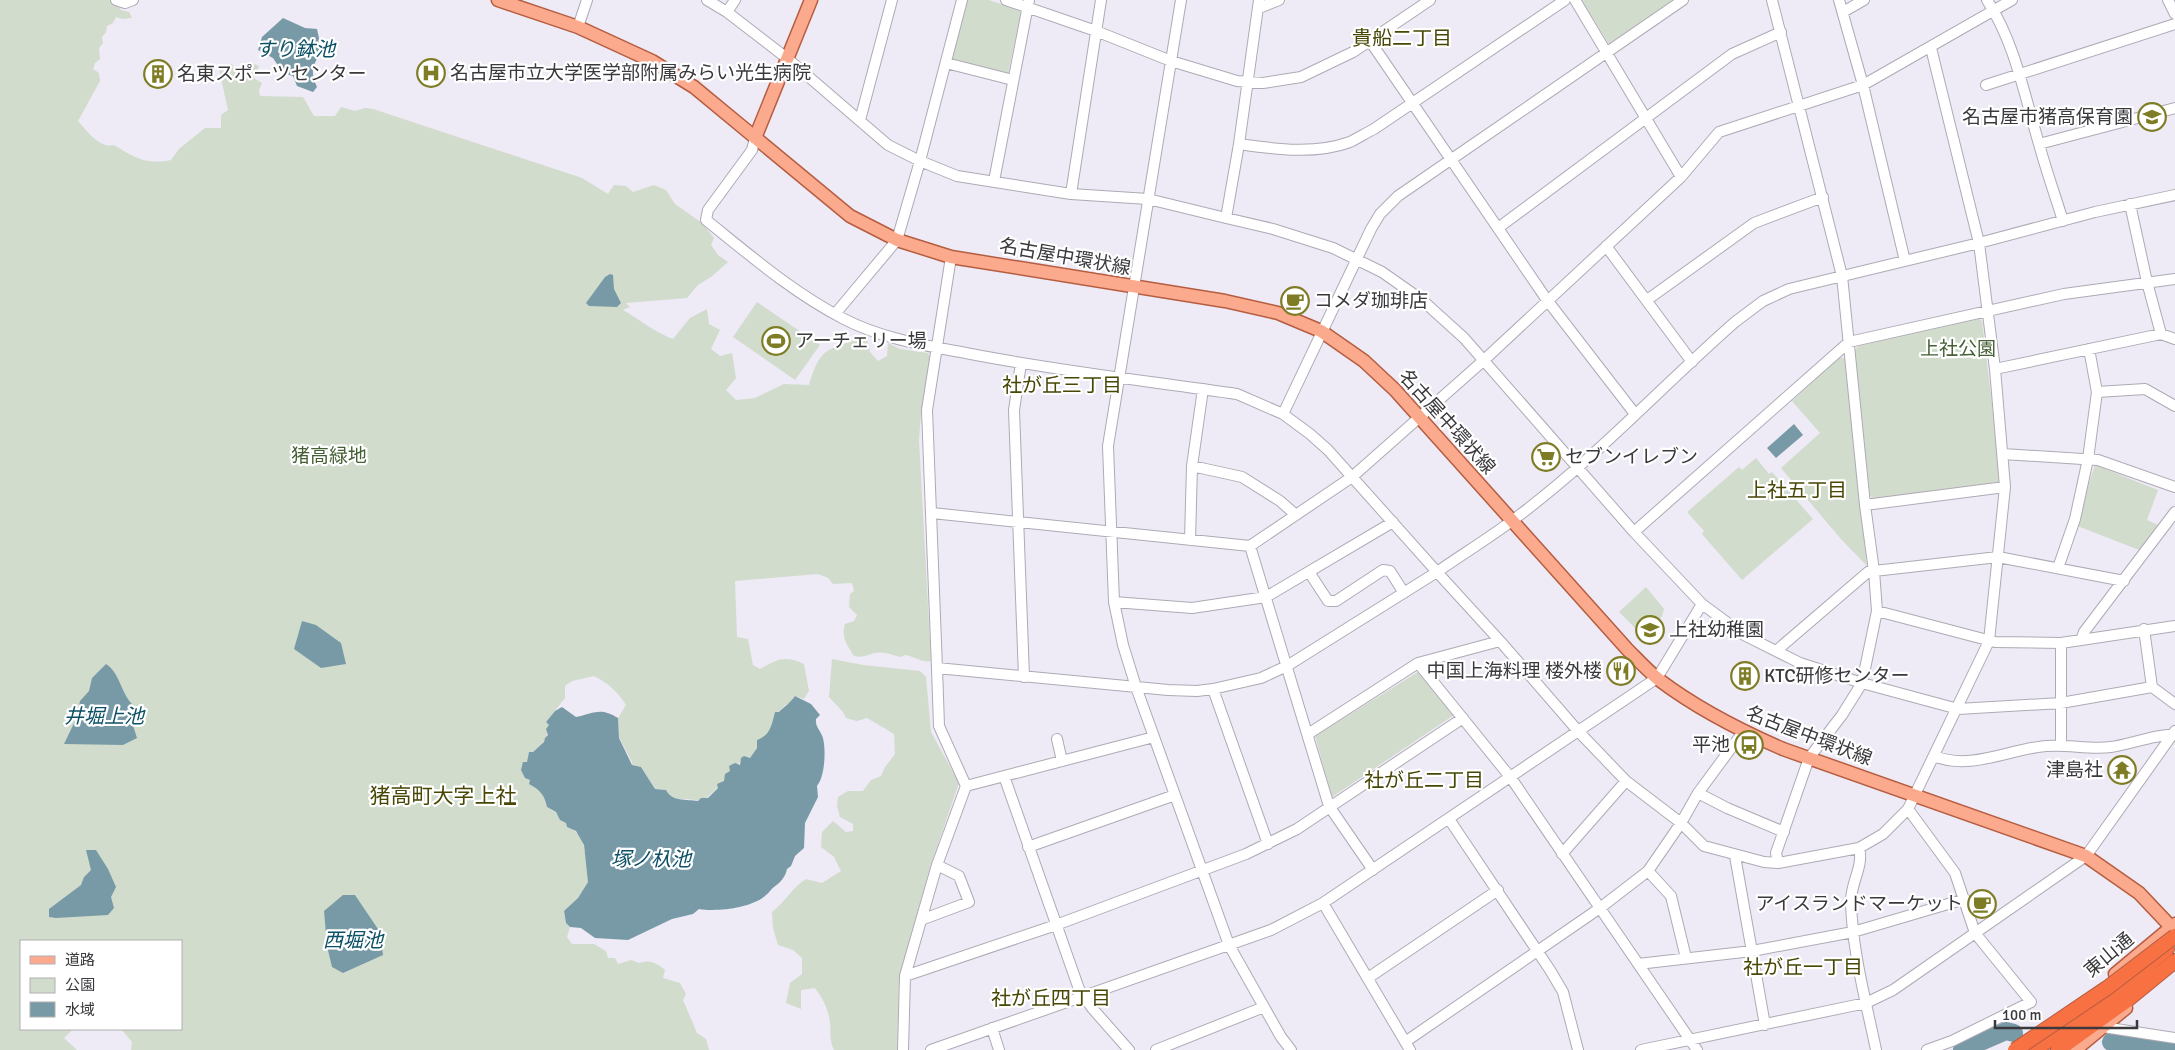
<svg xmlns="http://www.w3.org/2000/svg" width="2175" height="1050" viewBox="0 0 2175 1050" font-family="Signika,'Noto Sans JP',sans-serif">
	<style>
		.green { fill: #d1dccc }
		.water { fill: #789aa7 }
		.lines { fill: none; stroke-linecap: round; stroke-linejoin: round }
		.river { stroke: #789aa7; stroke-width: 18 }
		.minor-casing { stroke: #aeaab5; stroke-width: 12 }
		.major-casing { stroke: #b65d40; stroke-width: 15 }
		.highway-casing { stroke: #b65d40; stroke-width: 16 }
		.minor { stroke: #fff; stroke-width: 10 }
		.major { stroke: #fbaa8e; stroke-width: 12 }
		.highway { stroke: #f87142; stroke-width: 14 }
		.highway-bridge-casing { stroke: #b65d40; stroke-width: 16; stroke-linecap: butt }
		.highway-bridge { stroke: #f87142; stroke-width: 14 }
		.labels { text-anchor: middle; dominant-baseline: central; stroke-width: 4.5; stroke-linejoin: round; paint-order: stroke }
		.poi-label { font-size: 19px; fill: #3a393d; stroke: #fff; text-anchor: start }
		.street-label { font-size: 19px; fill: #3a393d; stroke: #fff }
		.park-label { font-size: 19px; fill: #455f35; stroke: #fff }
		.neighbourhood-label { font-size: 20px; fill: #484706; stroke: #fff }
		.water-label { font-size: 20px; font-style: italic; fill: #0c5066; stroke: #fff }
		.quarter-label { font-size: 21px; fill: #484706; stroke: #fff }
	</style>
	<rect width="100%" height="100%" fill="#eeeaf6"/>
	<path class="green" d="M0,0H109L117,3L121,10L129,12L132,18L122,19L116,17L113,23L107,26L106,32L102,37L103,43L99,48L100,59L95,63L93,69L99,73L100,81L78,121C87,131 100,149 114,145C134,158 147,165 171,160L179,149L205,128H221V115L228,110L218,65L232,64L235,71L249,62L259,66L254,78L262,83L259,90L260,96L303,97L314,116H335L341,107L355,111L365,108L373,109L582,178L608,194L614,185L626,186L633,192L654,185L666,190L675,204L702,223L714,238L711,245L718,255L728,262L711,277L698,285L687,298L626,303L630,307L623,310C640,320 655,332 673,339L690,318L707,309L709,324L720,330L711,349L720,356L732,353L736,378L726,390L736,400L755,398L784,384L809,385C822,341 831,352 866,335L870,352L878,361L887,356L888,343L900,349L928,353L930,358L921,414L919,440L931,661C921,663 914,656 905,655L901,657C893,655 883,651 875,653C866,655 864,658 854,656C847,645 841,637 845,624L854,621L857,615L849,607L850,594L854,591L852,583L833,584L828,578L818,574L735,581L737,637L748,639L753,665L760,669C778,659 785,655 804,664L809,691L804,699L795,696L791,703L785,705L779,712H775L771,727L750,758L744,756C741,763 711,796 705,799C698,802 693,799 685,799C676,799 670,798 666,790L655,789L641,767L632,765V762L619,737L618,718L626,705C618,692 608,683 594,676L572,681L565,686V698L546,722L549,725C548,741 540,747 528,755L530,780L535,787L542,792L547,807C554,812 566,817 567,827C577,830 585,841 584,851L587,855L588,882L578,898L564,912L566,923L570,927L567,937L572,944H594L606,951L608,958H615L618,964L631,960L639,963C650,959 657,963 665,970L663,978L680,983L686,994L683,1000L697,1033L706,1039L709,1050H131L132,1042L121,1029H181V941H21V1029H73L64,1038L77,1050H0Z
		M967,0H989L1021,11L1008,74L952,60Z
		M1582,0H1673L1609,44Z
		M757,302L820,345L795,380L733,337Z
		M1977,317L1982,321L2001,479L1997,484L1875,499L1870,496L1854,352L1858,346Z
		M1840,357L1846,359L1867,566L1840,538L1781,468L1820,433L1792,401Z
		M1756,458L1769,474L1772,472L1813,519L1742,580L1702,534L1704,531L1687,512L1739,467L1742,470Z
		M2095,465L2158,490L2147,520L2158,525L2139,550L2075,525Z
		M1646,587L1664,609L1662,616L1646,639L1619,612Z
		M832,659L863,665L920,671L926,677L931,732L959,783L931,864L899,978L897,1050H834C829,1040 831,1032 830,1022C828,1008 823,999 815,988L801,990V1009L786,1003L790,983L802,974V958L793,950L778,945L773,928L772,912C785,902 792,888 806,879L822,883L841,871L834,857L821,847L822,832L833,821L846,832L853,831V824L840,817L837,806L838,797L848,791H863L871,780L881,776L885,767L895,754L894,734L867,718L857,721L846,718L843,712L829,697Z
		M1418,672L1454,715L1332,797L1315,736Z"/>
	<path class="water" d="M283,18L305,28L317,29L322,52C312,65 310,72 317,87L313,92L297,86L293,76L283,73L273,58L258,50L262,37Z
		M610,274L613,275L614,289L621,303L617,307L589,306L586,303L605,277Z
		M1794,424L1803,435L1776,458L1767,448Z
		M302,621L316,625L341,643L346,664L321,668L294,649Z
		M106,664C120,673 120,691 132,704L131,719L137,738L123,745L64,744L76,719L80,701L89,691L92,678Z
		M795,696L811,704L820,715L816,719C815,727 821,731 823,738C826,751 825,776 817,786L818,797L805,823L804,848L795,856L791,866L787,869C786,876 780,883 774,887C771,889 769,893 766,895C753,908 717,912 699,909L693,914L672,919L628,940L595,938L581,928L570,927L566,923L564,911L578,898L588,882L584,845L576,831L567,827L566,823L560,820L556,812L547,807C544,794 540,790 529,784L530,780L525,778L521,770L523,762H527L529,752H533L544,742L545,738L548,735L546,729L549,725L546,722L555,711L562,707L576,717C595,713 600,707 618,718L619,738L632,765L641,767L655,789L666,790C672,802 686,799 698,801L701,798H708L718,788L717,784L724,781L725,774L730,771L729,766L735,763L740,765L741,758L744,756L750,758L757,748V740C770,736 772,724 775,712H779C784,707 791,702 795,696Z
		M86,850H96L108,869L116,887L111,897L114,908L108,915L56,918L49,917V909L81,885L84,877L91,870Z
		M343,895H355L380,932L383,955L343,973L332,967L327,946L324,911Z"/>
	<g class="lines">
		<path class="river" d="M2111,1042L2171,1050
			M1962,1050L2006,1031L2014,1033"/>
		<defs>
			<path id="minor" d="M116,0L125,3L133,0
				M707,0L727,12L788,59L888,145L920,161L957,176L1071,194L1148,199L1226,218L1273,229L1333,248L1382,272L1422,300L1464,338L1634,532L1702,604L1744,635L1800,663L1862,683L1877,611L1874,571L1865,505L1842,276L1772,0
				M1006,0L1096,31L1171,61L1237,81L1263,83L1301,77L1353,52L1430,0
				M1181,0L1108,446L1114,602L1123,645L1136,687L1229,945L1281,1037L1291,1050
				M1575,0L1681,177
				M1839,0L1863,85L1905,261
				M1987,0C2015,43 2024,94 2039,144C2046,170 2055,195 2063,221
				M2168,0L2175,14
				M1259,8L1279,0
				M727,12L735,0
				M1843,12L1864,0
				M578,27L587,0
				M1370,41L1547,300L1635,414
				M946,63L1013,80
				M1986,85L2175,24
				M860,120L892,0
				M755,138L752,150L708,210L706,220C751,256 792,292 844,319C882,339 929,346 971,354C1059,371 1148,381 1237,394L1283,414L1310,434L1328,450L1437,572L1287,666L1261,678L1213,689L1197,691L1168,690L937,668L939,726L966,786L937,865L905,976L903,1050
				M1239,144C1275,149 1314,155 1350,142C1358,138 1366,133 1374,129L1565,0
				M2039,144L2175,108
				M994,181L1029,0
				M1071,194L1101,0
				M2130,204L2147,282L2161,334
				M1226,218L1239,144L1259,0
				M1498,228L1732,54L1781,32
				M1606,246L1692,362
				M1647,300L1754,223L1823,197
				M835,314L897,240L920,161L962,0
				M1021,363L1014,410L1024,677
				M1995,369L2161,334L2175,339
				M2097,392L2145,389L2175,406
				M1283,414L1371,229L1380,214L1398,196L1683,0
				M2003,454L2098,460L2175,487
				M1192,466L1242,477L1280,501L1296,515
				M1865,505L2005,487
				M932,513L1250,546L1352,477L1483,361L1681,177L1719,132L1863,85L2012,0
				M1634,532L1849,342L2064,294L2175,279
				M1190,540L1192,466L1203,389
				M1250,546L1329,806L1373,870
				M2058,568L2075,519L2088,459L2097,392L2089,349
				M1309,572L1328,601H1336L1383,570L1390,571L1404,593
				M1114,602L1192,608L1266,597L1393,522
				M1877,611L1995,642L2061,643L2175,626
				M2144,629L2152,687L2175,704
				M2081,640L2084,632L2175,512
				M1500,641L1578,731L1626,781L1681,823L1704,846L1764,862L1778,863L1859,848L1883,834L1908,809L1989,641L2005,487L1995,369L1979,243L1931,48
				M1776,651L1868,572L1874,571L1998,557L2124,581
				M937,668L927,410L951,257
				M1213,689L1268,844
				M1308,734L1418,663
				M1057,739L1062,761
				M2061,745V643
				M1934,756C1971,771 2009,749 2046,746C2068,744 2090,750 2111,747C2128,745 2160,733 2175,735
				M1004,776L1079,989L1092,1008L1129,1050
				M966,786L1154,737
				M1698,793L1727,808L1784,832
				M1908,809L1955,873L1975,933L2031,1002L1952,1041L1927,1050
				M1449,819L1550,970L1563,992L1578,1050
				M1028,847L1175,795
				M1859,848C1864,866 1851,882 1851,901C1852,951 1866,1001 1876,1050
				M1562,854L1626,781
				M1735,856L1765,1025
				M1778,863L1776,853L1809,758L1842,715L1862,683L1958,709L2061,703L2152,687
				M1648,871L1671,896L1686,958
				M1323,903L1410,1050
				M921,920L969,902L959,876L937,865
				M1638,964L1752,951L1853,932L1965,899
				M905,976L1056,925L1246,854L1297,829L1463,718
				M1368,978L1498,890
				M2103,1027L2175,1038
				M992,1028L999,1050
				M1405,1042L1600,908L1648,871L1681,823L1698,793L1743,732
				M931,1050L1271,930L1323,903L1657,678L1702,604
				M1156,1050L1264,1007
				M1641,1050L1866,1003L1893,990L2086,856L2175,731
				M1697,1050L1511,778L1418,663L1500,641L1437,572C1463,554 1489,538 1513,520C1593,461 1661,387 1735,322L1763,301L1789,289L1979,243L2095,212L2175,195"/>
			<path id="major" d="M498,0L578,27L652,61L694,87L850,216L897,240L951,257L1225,301L1278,313L1321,331L1364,361L1395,390L1627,649C1637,659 1647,670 1658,679C1696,708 1739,730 1783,749L2086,856L2139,893L2175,931
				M755,138L811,0
				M2115,974L2175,924
				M2075,1050L2126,1008"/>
			<path id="highway" d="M2035,1050L2112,995L2167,949
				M2058,1050L2126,1001L2175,961"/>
		</defs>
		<use href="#minor" class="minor-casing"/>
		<use href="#major" class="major-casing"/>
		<use href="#highway" class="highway-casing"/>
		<use href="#minor" class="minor"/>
		<use href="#major" class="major"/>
		<use href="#highway" class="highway"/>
		<defs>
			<path id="highway-bridge" d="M2015,1050L2107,988L2175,936"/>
		</defs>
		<use href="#highway-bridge" class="highway-bridge-casing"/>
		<use href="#highway-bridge" class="highway-bridge"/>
	</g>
	<defs>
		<symbol id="hospital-ring" viewBox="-11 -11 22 22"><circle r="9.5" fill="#fff" stroke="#7e7d25" stroke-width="1.5"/><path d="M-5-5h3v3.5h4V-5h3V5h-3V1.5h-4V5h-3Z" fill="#7e7d25"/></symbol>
		<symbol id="building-ring" viewBox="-11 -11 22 22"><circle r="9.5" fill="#fff" stroke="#7e7d25" stroke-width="1.5"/><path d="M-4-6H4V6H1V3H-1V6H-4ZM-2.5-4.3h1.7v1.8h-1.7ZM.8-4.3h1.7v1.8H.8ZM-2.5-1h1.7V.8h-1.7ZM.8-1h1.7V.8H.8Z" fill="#7e7d25"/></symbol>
		<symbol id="school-ring" viewBox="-11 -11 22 22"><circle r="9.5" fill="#fff" stroke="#7e7d25" stroke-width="1.5"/><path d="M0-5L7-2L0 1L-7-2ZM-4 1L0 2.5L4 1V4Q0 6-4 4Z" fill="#7e7d25"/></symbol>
		<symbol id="cafe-ring" viewBox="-11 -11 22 22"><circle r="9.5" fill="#fff" stroke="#7e7d25" stroke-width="1.5"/><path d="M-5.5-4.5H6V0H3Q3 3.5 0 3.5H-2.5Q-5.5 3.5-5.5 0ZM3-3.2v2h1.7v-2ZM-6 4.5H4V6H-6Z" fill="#7e7d25"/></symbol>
		<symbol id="stadium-ring" viewBox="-11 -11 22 22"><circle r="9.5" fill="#fff" stroke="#7e7d25" stroke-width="1.5"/><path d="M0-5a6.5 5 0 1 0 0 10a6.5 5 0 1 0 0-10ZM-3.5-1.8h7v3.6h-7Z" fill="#7e7d25"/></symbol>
		<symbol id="supermarket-ring" viewBox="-11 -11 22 22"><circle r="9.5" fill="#fff" stroke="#7e7d25" stroke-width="1.5"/><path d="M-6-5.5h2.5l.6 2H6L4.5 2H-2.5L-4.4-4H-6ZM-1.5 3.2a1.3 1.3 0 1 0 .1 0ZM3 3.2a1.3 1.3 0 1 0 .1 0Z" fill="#7e7d25"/></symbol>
		<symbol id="restaurant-ring" viewBox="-11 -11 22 22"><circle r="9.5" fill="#fff" stroke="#7e7d25" stroke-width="1.5"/><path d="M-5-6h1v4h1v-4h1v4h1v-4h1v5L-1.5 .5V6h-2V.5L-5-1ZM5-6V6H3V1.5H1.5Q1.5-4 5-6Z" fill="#7e7d25"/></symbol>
		<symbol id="bus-ring" viewBox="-11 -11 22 22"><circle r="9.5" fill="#fff" stroke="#7e7d25" stroke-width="1.5"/><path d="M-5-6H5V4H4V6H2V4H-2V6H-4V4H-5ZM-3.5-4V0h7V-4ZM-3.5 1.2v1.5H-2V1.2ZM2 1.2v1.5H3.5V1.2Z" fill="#7e7d25"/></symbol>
		<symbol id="temple-ring" viewBox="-11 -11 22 22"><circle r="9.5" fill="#fff" stroke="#7e7d25" stroke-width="1.5"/><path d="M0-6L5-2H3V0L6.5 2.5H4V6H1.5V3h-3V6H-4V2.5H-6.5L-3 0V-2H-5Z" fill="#7e7d25"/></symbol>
	</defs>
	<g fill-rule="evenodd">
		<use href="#hospital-ring" x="415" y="57" width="32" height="32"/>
		<use href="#building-ring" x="142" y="58" width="32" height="32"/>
		<use href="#school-ring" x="2136" y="101" width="32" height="32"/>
		<use href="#cafe-ring" x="1279" y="285" width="32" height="32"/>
		<use href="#stadium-ring" x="760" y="325" width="32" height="32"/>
		<use href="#supermarket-ring" x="1530" y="441" width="32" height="32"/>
		<use href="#school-ring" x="1634" y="614" width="32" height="32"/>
		<use href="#restaurant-ring" x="1605" y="655" width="32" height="32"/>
		<use href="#building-ring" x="1729" y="660" width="32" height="32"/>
		<use href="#bus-ring" x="1733" y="729" width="32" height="32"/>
		<use href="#temple-ring" x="2106" y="754" width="32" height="32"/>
		<use href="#cafe-ring" x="1966" y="888" width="32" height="32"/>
	</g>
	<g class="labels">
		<g class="poi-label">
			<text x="450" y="73">名古屋市立大学医学部附属みらい光生病院</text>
			<text x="177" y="74">名東スポーツセンター</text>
			<text x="2133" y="117" text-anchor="end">名古屋市猪高保育園</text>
			<text x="1314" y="301">コメダ珈琲店</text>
			<text x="795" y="341">アーチェリー場</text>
			<text x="1565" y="457">セブンイレブン</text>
			<text x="1669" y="630">上社幼稚園</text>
			<text x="1602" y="671" text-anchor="end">中国上海料理 楼外楼</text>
			<text x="1764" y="676">KTC研修センター</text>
			<text x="1730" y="745" text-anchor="end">平池</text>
			<text x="2103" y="770" text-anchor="end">津島社</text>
			<text x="1963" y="904" text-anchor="end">アイスランドマーケット</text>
		</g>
		<g class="street-label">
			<text transform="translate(1065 257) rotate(10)">名古屋中環状線</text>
			<text transform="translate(1447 422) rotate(48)">名古屋中環状線</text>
			<text transform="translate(1809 736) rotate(21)">名古屋中環状線</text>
			<text transform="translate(2109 955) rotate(-40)">東山通</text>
		</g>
		<g class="park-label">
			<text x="1958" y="349">上社公園</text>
			<text x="329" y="456">猪高緑地</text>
		</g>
		<g class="neighbourhood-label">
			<text x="1402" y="38">貴船二丁目</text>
			<text x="1062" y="385">社が丘三丁目</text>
			<text x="1797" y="490">上社五丁目</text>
			<text x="1424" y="780">社が丘二丁目</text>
			<text x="1803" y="967">社が丘一丁目</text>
			<text x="1051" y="998">社が丘四丁目</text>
		</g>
		<g class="water-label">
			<text x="295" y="49">すり鉢池</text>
			<text x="104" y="716">井堀上池</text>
			<text x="651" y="859">塚ノ杁池</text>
			<text x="353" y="940">西堀池</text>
		</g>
		<g class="quarter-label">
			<text x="443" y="796">猪高町大字上社</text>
		</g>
	</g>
	<rect x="20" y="940" width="162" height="90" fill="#ffffff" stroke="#b0b0b1"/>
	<rect x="30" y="956" width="25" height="8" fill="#fbaa8e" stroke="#b0b0b1"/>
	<text x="65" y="965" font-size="15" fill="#3a393d">道路</text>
	<rect x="30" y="978" width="25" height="15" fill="#d1dccc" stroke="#b0b0b1"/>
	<text x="65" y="990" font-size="15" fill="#3a393d">公園</text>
	<rect x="30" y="1002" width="25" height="15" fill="#789aa7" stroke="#b0b0b1"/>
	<text x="65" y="1015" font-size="15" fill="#3a393d">水域</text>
	<path d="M1995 1020v8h142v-8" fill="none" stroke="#3a393d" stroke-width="2.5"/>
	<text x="2002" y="1020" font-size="15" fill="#3a393d" stroke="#ffffff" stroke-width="4" paint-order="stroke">100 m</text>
</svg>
